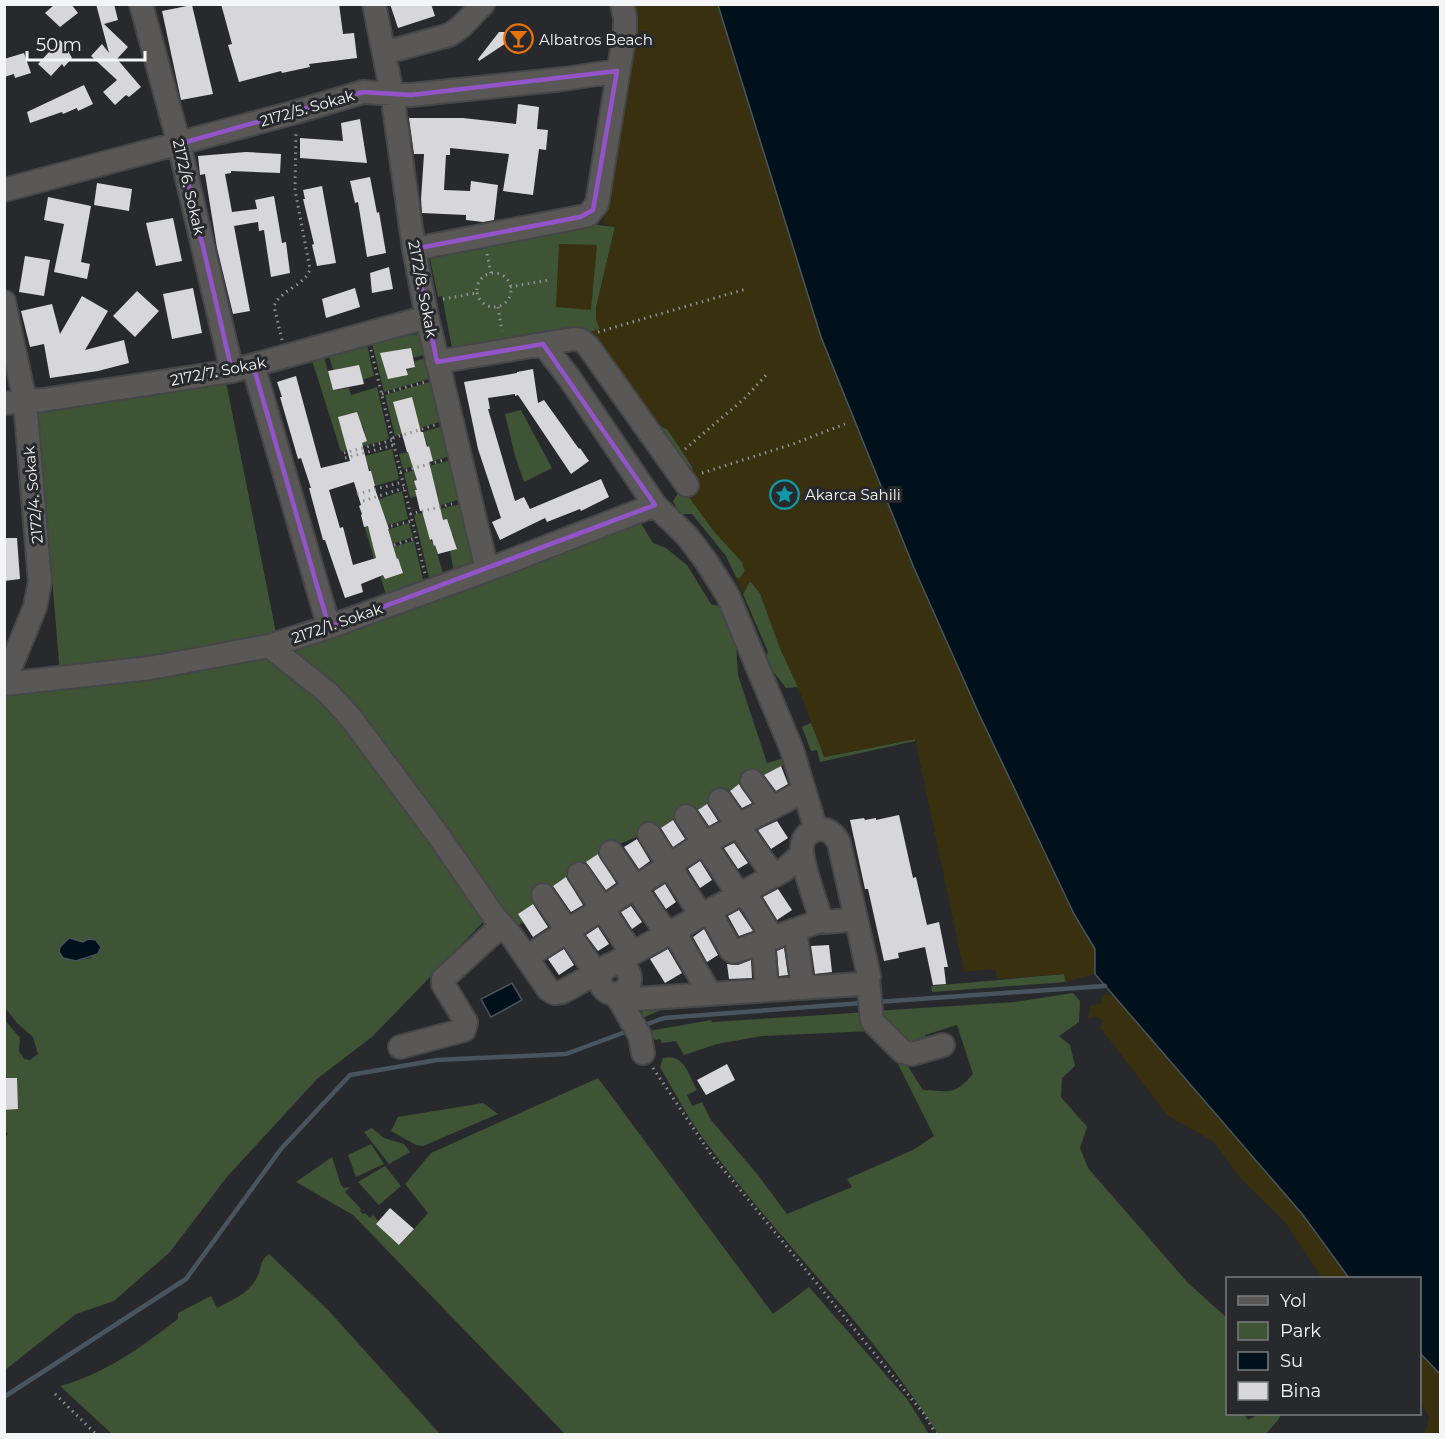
<svg xmlns="http://www.w3.org/2000/svg" width="1445" height="1439" viewBox="0 0 1445 1439" font-family="Montserrat,sans-serif">
	<style>
		.green { fill: #3e5434; fill-rule: evenodd }
		.sand { fill: #38300f }
		.water { fill: #00111c; stroke: #49555e; stroke-width: 1.5 }
		.lines { fill: none; stroke-linecap: round; stroke-linejoin: round }
		.stream { stroke: #49555e; stroke-width: 4.5 }
		.building { fill: #d6d6db; fill-rule: evenodd }
		.minor-casing { stroke: #454648; stroke-width: 26 }
		.path { stroke: #909193; stroke-width: 3; stroke-dasharray: 1.5 4.5; stroke-linecap: butt }
		.minor { stroke: #5a5857; stroke-width: 22 }
		.marked { fill: none; stroke: #9354ca; stroke-width: 4.5; stroke-linejoin: round }
		.labels { text-anchor: middle; dominant-baseline: central; stroke-width: 6; stroke-linejoin: round; paint-order: stroke }
		.poi-label { font-size: 15px; fill: #f4f5f7; stroke: #28292c; text-anchor: start }
		.street-label { font-size: 15px; fill: #f4f5f7; stroke: #28292c }
	</style>
	<rect width="100%" height="100%" fill="#28292c"/>
	<path class="green" d="M580,223L615,227L596,308V319L600,329L587,333L452,348L442,296L438,297L429,254Z
		M422,334L427,354L413,358L411,348L396,351L401,372L415,367L414,361L427,358L432,378L384,392L372,343L405,335Z
		M367,345L374,376L362,380L343,368L333,370L329,356Z
		M324,357L333,390L349,388L351,395L377,387L389,439L341,452L312,360ZM363,426L367,441L343,432Z
		M225,377L276,633L60,674L38,410Z
		M433,381L442,421L395,436L385,395Z
		M521,410L552,468L524,482L515,456L505,414Z
		M649,419L668,430L693,468L688,475Z
		M443,426L450,456L433,461L423,432Z
		M392,449L399,479L375,486L365,456Z
		M408,452L414,466L403,469L399,454Z
		M451,460L460,499L439,506L435,491L410,498L404,473Z
		M402,491L408,519L388,525L378,500Z
		M679,492L689,497L713,530L742,562L745,571L739,579L736,577L726,556L692,514H684L682,518L673,501Z
		M461,504L475,566L454,573L450,551L457,549L453,534L430,539L435,545L444,577L430,582L414,515Z
		M637,517L653,543L666,548L687,565L711,604L721,607L736,645L738,675L767,763L788,757L791,765L781,766L756,779L745,781L690,816L677,817L655,832L653,830L603,851L549,890L550,893L518,914L523,922L515,929L292,646Z
		M363,521L366,526H368L371,535L409,523L413,537L374,550L376,558L374,559Z
		M414,541L424,584L387,598L377,565L403,573L393,547Z
		M750,581L760,593L780,648L798,687L786,688L764,660L768,652L743,594Z
		M274,655L327,703L489,916L373,1036L317,1079L226,1178L170,1252L114,1301L76,1314L5,1370L4,1139L8,1134L5,1130V1110L18,1109L16,1078L5,1079V1020L20,1038L19,1051L24,1059L30,1060L38,1054L33,1037L17,1023L5,1008V692ZM77,941L83,942L92,958L76,961Z
		M811,723L825,757L915,739V741L820,762L817,750L811,751L802,727Z
		M1064,974L1066,982L932,992L931,986Z
		M1073,993L1080,1001L1079,1022L1059,1036L1070,1045L1075,1066L1062,1078L1061,1097L1087,1127L1080,1148L1088,1168L1188,1283L1227,1318L1228,1414H1244L1248,1420L1259,1414H1281L1278,1420L1266,1434H938C872,1330 782,1243 708,1145C689,1120 675,1093 660,1067L663,1058C684,1053 688,1074 697,1090L687,1095L692,1106L702,1102L711,1120L758,1175L787,1214L852,1187L847,1179L913,1150L934,1136L893,1054L872,1031L762,1036L717,1044L684,1055L676,1041L662,1043L660,1039L655,1040L649,1031L711,1020L712,1022L869,1012L900,1054L923,1090C952,1091 953,1096 973,1074L957,1025L925,1035L926,1041L904,1048L875,1011L1015,1002Z
		M867,995L661,1010L640,1019L639,1017L647,1005Z
		M598,1078L773,1314L809,1287L907,1399L929,1434H565L353,1215L296,1182L332,1157L341,1185L344,1188L350,1187L345,1192L361,1209L360,1211L363,1214L365,1213L370,1218L373,1215L378,1221L376,1224L400,1245L428,1213L405,1184L431,1153Z
		M483,1103L498,1114L423,1146L416,1145L391,1131L398,1117Z
		M372,1128L384,1138L404,1144L410,1152L389,1164L364,1132Z
		M371,1144L384,1164L356,1177L348,1155Z
		M385,1166L401,1186L379,1205L358,1182Z
		M269,1254L328,1310L440,1434H112L60,1386C103,1375 143,1346 178,1319V1313L211,1296L217,1308C232,1300 251,1293 258,1275C262,1266 260,1260 269,1254Z"/>
	<path class="sand" d="M639,4L718,5L821,337L914,568L979,714L1074,914L1095,949V974L1066,982L1064,974L997,979L995,969L964,972L915,739L824,757L798,687L780,648L760,593L750,581L743,594L736,577L739,579L745,571L742,562L713,530L689,497L672,488L691,480L688,475L693,467L668,430L649,419L587,333L600,329L596,319V308L615,227L603,224L636,15L634,7Z
		M559,244L597,245L591,310L556,307Z
		M1113,994L1303,1215L1349,1278H1322L1285,1222L1242,1180L1213,1141L1168,1116L1100,1027L1103,1021L1095,1016L1088,1019L1091,1005L1101,1004L1104,995Z
		M1420,1353L1440,1374V1434H1425L1429,1417L1420,1401Z"/>
	<path class="water" d="M718,5H1440V1374L1420,1353V1278H1349L1303,1215L1095,974V949L1074,914L979,714L914,568L821,337Z
		M69,938L83,942L88,939L96,940L101,947L98,954L76,961L63,958L59,952L60,947Z
		M512,983L522,1000L491,1017L481,999Z"/>
	<g class="lines">
		<path class="stream" d="M877,1002L1105,986
			M642,1026L664,1018L862,1003
			M4,1397L186,1279L281,1149L350,1075L437,1060L566,1054L628,1031"/>
	</g>
	<path class="building" d="M55,4H71L78,13L60,27L45,13Z
		M96,4H114L118,20L104,24L128,47L117,59L141,87L129,97L126,95L115,105L103,92L117,80L91,56L102,44L109,53Z
		M221,4H339L343,34L354,33L357,58L309,64L310,67L282,73L281,71L239,82L228,45L232,44Z
		M390,4H431L435,16L398,28Z
		M192,5L213,94L181,100L162,11Z
		M499,32H523L479,61L478,59Z
		M60,40L66,47L72,58L64,67L62,64L51,76L38,64Z
		M24,53L31,73L15,78L14,74L4,77V59Z
		M84,85L93,104L78,111L77,108L63,114L62,112L30,123L27,112Z
		M518,104L539,107L537,129L548,130L546,150L539,149L533,195L503,191L509,154L450,148V155H446L444,190L470,191L471,181L498,185L494,220L483,222L466,220V215L422,213L421,199L424,154H414L409,118H463L516,124Z
		M360,119L367,163L300,158V138L343,141L341,123Z
		M246,152L281,154L280,173L231,171V173L225,174L232,212L257,209L255,200L274,196L282,243L286,242L290,273L271,277L264,230L259,231L258,222L234,226L250,311L233,314L217,248L205,174L200,175L198,156Z
		M370,177L377,213L379,212L386,253L367,257L358,202L355,203L350,181Z
		M97,183L132,189L129,211L94,205Z
		M322,186L336,263L317,266L312,245L314,244L303,199H305L303,190Z
		M48,197L91,206L81,262L90,264L87,279L54,272L64,224L44,220Z
		M173,218L182,261L156,266L146,223Z
		M25,256L50,260L44,296L19,292Z
		M389,267L393,289L372,293L370,273Z
		M193,288L202,333L172,339L163,294Z
		M355,288L360,307L326,318L322,299Z
		M137,291L159,311L135,337L113,316Z
		M82,296L108,311L85,350L124,340L129,363L98,371L50,378L44,344L30,347L21,311L52,304L60,334Z
		M411,348L415,367L406,369L408,375L388,379L380,353Z
		M359,365L364,384L333,390L328,371Z
		M533,369L538,403L544,400L579,449L580,448L589,461L571,474L518,395L515,396V394L488,398L490,409H488L515,501L524,497L530,509L601,479L609,497L581,511L580,509L547,522L545,518L500,540L492,522L501,518L478,449L464,382L517,373V372Z
		M296,376L321,468L350,461L338,417L357,412L367,441L362,443L369,471H371L375,486H374L389,529H388L397,559L398,558L403,573L385,579L383,575L361,584L363,592L345,598L325,540H323L309,488H311L301,458L298,459L280,397H282L277,382ZM354,482L361,505L359,506L362,514L361,515L364,527L368,526L376,558L353,565L343,527L340,528L329,490Z
		M412,397L421,432H423L427,447L429,446L433,461L429,462L443,520L447,519L457,549L438,554L435,545L434,546L432,539L430,540L422,511H420L415,490H417L414,481L417,480L408,452H407L393,402Z
		M4,538H17L20,579L4,581Z
		M781,766L788,784L776,791L764,775Z
		M739,784L752,803L742,808L730,791Z
		M707,804L718,821L709,826L698,810Z
		M899,815L913,878L916,877L927,925L939,922L948,967H944L946,984L933,985L925,947L898,953L899,958L884,961L868,889H865L850,820L864,818L865,820L876,818V820Z
		M673,820L685,839L673,847L661,828Z
		M777,821L788,838L771,849L758,830Z
		M637,839L650,861L639,869L624,847Z
		M734,843L748,863L738,869L724,848Z
		M598,854L616,883L606,890L586,862Z
		M700,861L712,880L700,888L688,869Z
		M566,877L583,905L571,912L553,886Z
		M665,884L676,902L666,909L654,891Z
		M778,889L792,910L777,920L763,897Z
		M533,904L548,927L533,937L518,914Z
		M631,906L642,922L632,929L621,912Z
		M739,910L753,931L739,936L728,916Z
		M598,927L609,944L598,951L586,935Z
		M704,929L718,955L707,962L693,937Z
		M829,945L832,972L815,974L811,946Z
		M784,948L788,975L779,976L777,951Z
		M564,949L574,965L559,975L548,959Z
		M668,949L682,973L665,983L650,959Z
		M751,960L752,978L729,979L727,964L738,965Z
		M727,1064L735,1080L706,1095L697,1080Z
		M4,1078H17L18,1109L4,1110Z
		M390,1208L414,1229L399,1245L376,1224Z"/>
	<g class="lines">
		<defs>
			<path id="minor" d="M141,4L179,144L232,371
				M374,4L392,94L414,249L427,317L487,570
				M384,53L449,35C463,28 471,15 483,4
				M4,190L296,112L363,92L411,95L564,79L617,71
				M414,249L580,217L588,215L597,204L625,31V18L622,4
				M4,302L25,401L40,582L35,607L4,683
				M543,344L568,376L655,505L687,536L706,561L728,596L792,750L816,830
				M437,362L573,339L581,340L588,346L687,485
				M253,365L329,627
				M4,403L43,400L232,371L427,317
				M269,646L327,692L351,718L438,835L494,916L513,938L548,989L554,993L562,992L784,870L802,854
				M4,684L150,668L269,646L329,627L487,570L655,505
				M752,781L772,808
				M720,800L774,876
				M686,816L739,895
				M649,834L701,915
				M611,852L667,934
				M579,874L632,953
				M744,892L773,938
				M543,895L596,973
				M709,911L731,950L734,952L823,920
				M676,929L681,944L710,994
				M795,930L803,988
				M763,942L767,990
				M527,957L699,846L804,791
				M600 979a15 15 0 1 1 30 0a15 15 0 1 1-30 0Z
				M868,979L872,1021L903,1052L912,1054L943,1045
				M616,994L640,1036L643,1053
				M619,1000L861,984L866,982L869,976L839,843C835,835 830,830 821,829C811,829 802,837 802,847C801,863 815,899 820,916L827,922L856,919
				M400,1047L464,1030L466,1022L443,984V979L502,925"/>
		</defs>
		<use href="#minor" class="minor-casing"/>
		<path class="path" d="M487,254L491,273
			M477 290a17 17 0 1 1 34 0a17 17 0 1 1-34 0Z
			M510,287L548,280
			M443,299L477,293
			M498,307L502,331
			M598,332L746,289
			M282,340L274,306C281,289 305,286 310,269L295,190L296,131
			M371,350L425,574
			M382,394L425,382
			M393,438L435,425
			M685,449L744,399L768,373
			M344,453L393,440
			M345,458L394,445
			M400,472L444,460
			M702,473L793,444L845,424
			M357,494L403,482
			M363,501L404,488
			M410,514L452,504
			M391,526L412,521
			M394,545L416,538
			M653,1068L710,1153L924,1414L936,1434
			M55,1394L96,1434"/>
		<use href="#minor" class="minor"/>
	</g>
	<path class="marked" d="M617,71L593,210L580,217L414,249L437,362L543,344L655,505L329,627L253,365L232,371L179,144L363,92L411,95Z"/>
	<defs>
		<symbol id="bar-ring" viewBox="-11 -11 22 22"><circle r="9.5" fill="#28292c" stroke="#e8710a" stroke-width="1.5"/><path d="M-6-5H6L.8 .8V4.5H3.5V6h-7V4.5H-.8V.8Z" fill="#e8710a"/></symbol>
		<symbol id="sight-ring" viewBox="-11 -11 22 22"><circle r="9.5" fill="#28292c" stroke="#0f9aa8" stroke-width="1.5"/><path d="M0-6L1.8-2.2L6-1.7L2.9 1.2L3.7 5.4L0 3.3L-3.7 5.4L-2.9 1.2L-6-1.7L-1.8-2.2Z" fill="#0f9aa8"/></symbol>
	</defs>
	<g fill-rule="evenodd">
		<use href="#bar-ring" x="502" y="22" width="33" height="33"/>
		<use href="#sight-ring" x="768" y="478" width="33" height="33"/>
	</g>
	<g class="labels">
		<g class="poi-label">
			<text x="539" y="39">Albatros Beach</text>
			<text x="805" y="494">Akarca Sahili</text>
		</g>
		<g class="street-label">
			<text transform="translate(307 108) rotate(-16)">2172/5. Sokak</text>
			<text transform="translate(189 187) rotate(77)">2172/6. Sokak</text>
			<text transform="translate(423 289) rotate(79)">2172/8. Sokak</text>
			<text transform="translate(218 371) rotate(-11)">2172/7. Sokak</text>
			<text transform="translate(33 495) rotate(-95)">2172/4. Sokak</text>
			<text transform="translate(337 623) rotate(-19)">2172/1. Sokak</text>
		</g>
	</g>
	<rect width="1445" height="1439" fill="none" stroke="#f4f5f7" stroke-width="12"/>
	<rect x="1226" y="1277" width="195" height="138" fill="#28292c" stroke="#7a7b7d" stroke-width="1.5"/>
	<rect x="1238" y="1296" width="30" height="9" fill="#5a5857" stroke="#7a7b7d" stroke-width="1.5"/>
	<text x="1280" y="1307" font-size="18" fill="#f4f5f7">Yol</text>
	<rect x="1238" y="1322" width="30" height="18" fill="#3e5434" stroke="#7a7b7d" stroke-width="1.5"/>
	<text x="1280" y="1337" font-size="18" fill="#f4f5f7">Park</text>
	<rect x="1238" y="1352" width="30" height="18" fill="#00111c" stroke="#7a7b7d" stroke-width="1.5"/>
	<text x="1280" y="1367" font-size="18" fill="#f4f5f7">Su</text>
	<rect x="1238" y="1382" width="30" height="18" fill="#d6d6db" stroke="#7a7b7d" stroke-width="1.5"/>
	<text x="1280" y="1397" font-size="18" fill="#f4f5f7">Bina</text>
	<path d="M27 51v9h118v-9" fill="none" stroke="#f4f5f7" stroke-width="3"/>
	<text x="36" y="51" font-size="18" fill="#f4f5f7" stroke="#28292c" stroke-width="4.5" paint-order="stroke">50 m</text>
</svg>
